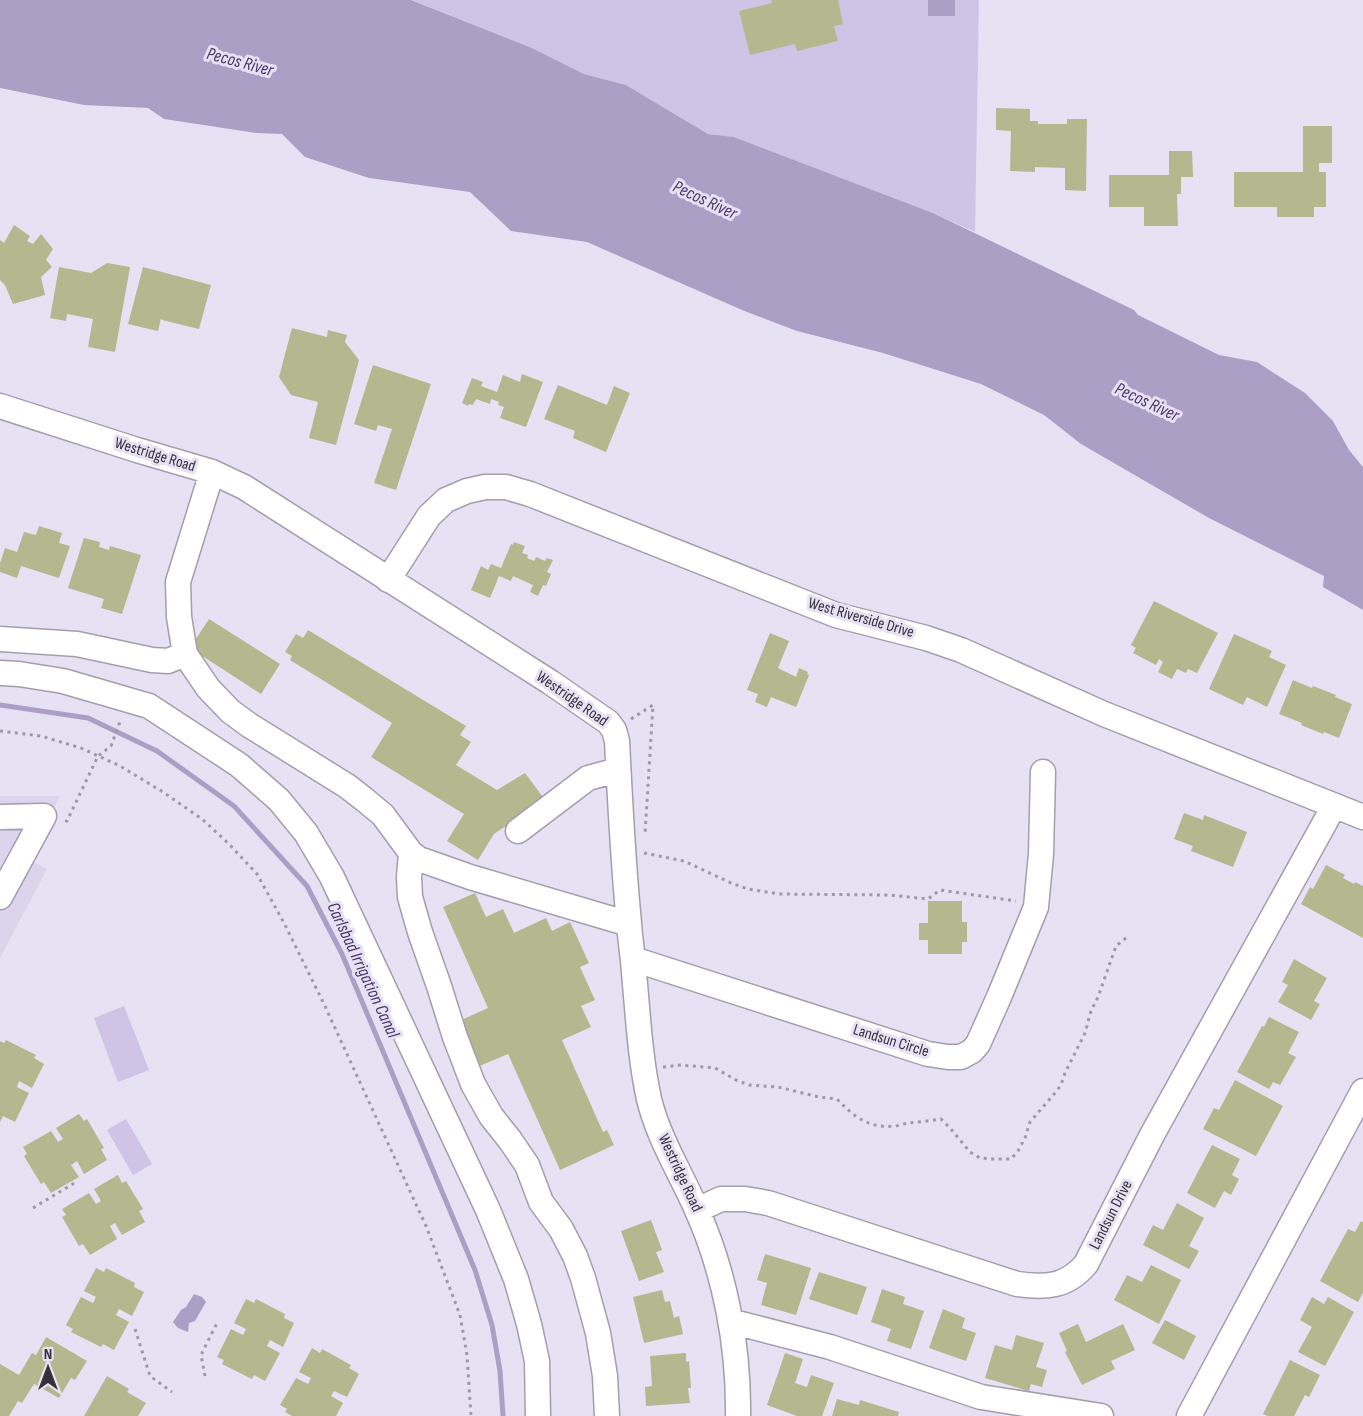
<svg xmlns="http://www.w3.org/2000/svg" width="1363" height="1416" viewBox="0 0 1363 1416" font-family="'Sofia Sans Condensed',sans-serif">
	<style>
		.built { fill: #dcd3ed }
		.green { fill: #cfc4e5 }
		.water { fill: #ac9fc5 }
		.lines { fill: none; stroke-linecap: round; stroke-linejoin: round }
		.stream { stroke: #ac9fc5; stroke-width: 5 }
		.building { fill: #b3b88f }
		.minor-casing { stroke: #a39dae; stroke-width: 27 }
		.path { stroke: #9e99a7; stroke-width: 3; stroke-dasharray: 3 4.5; stroke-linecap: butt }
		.minor { stroke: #fff; stroke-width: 24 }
		.labels { text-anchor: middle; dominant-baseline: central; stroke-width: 6; stroke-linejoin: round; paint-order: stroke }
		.street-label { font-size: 16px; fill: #343138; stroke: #e7e1f4 }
		.water-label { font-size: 18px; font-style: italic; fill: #4d386b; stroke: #e7e1f4 }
	</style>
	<rect width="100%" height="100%" fill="#e7e1f4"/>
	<path class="built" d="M0,796H60L28,859L47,869L0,958Z"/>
	<path class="green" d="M412,0H979L975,232L933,213L734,137L708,134L626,85L584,74L532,48Z
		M124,1006L149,1070L118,1082L94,1018Z
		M126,1119L152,1164L133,1175L107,1130Z"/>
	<path class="water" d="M0,0H411L532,48L584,74L626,85L708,134L734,137L933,213L1134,310L1138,315L1219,355L1257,362L1305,393L1333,421L1349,450L1363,467V610L1323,587L1324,576L1209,518L1081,444L1044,415L981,384L883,353L797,331L742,310L587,242L511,231L470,192L369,178L305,157L282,134L256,133L164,119L148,108L84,105L0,88Z
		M928,0H955V16H928Z
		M194,1294L202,1297L206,1302L195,1321L189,1323L188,1332L178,1328L173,1322L181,1310L186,1307Z"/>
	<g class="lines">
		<path class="stream" d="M0,705L88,718L157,751L234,806L307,886L342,954L475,1270L492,1325L500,1371L503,1416"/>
	</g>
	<path class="building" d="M771,0H838L843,24L834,26L838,41L797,51L795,44L750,55L739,11L772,3Z
		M996,108L1030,109V121H1038V124H1067V119H1087L1086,191L1065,190V168L1035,167V172L1010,171L1011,131L996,130Z
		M1303,126H1332V163H1319V172H1326V207H1314V217H1277V207H1234V172H1303Z
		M1169,151H1192L1193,177H1181V194H1177L1178,226H1144V207H1109V175H1169Z
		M14,225L30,236L27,241L33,244L41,234L53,249L46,260L52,267L41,277L45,295L13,304L5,285L0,280V240L4,243Z
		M107,263L130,267L115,352L88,347L93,319L67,314L66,321L50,318L59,267L91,273Z
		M143,267L211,285L199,329L162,320L161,318L158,331L128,324Z
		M292,328L327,337L328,330L347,335L345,342L359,360L336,445L309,438L318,402L291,395L279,377Z
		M373,365L431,384L396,490L374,483L392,429L378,425L376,431L354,424Z
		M522,374L543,382L526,427L500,418L504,407L498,405L499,402L491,399L490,404L476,399L473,405L469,404L468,406L462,403L472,378L483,382L481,386L497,392L503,375L520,382Z
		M558,385L607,405L614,386L630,393L606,452L573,438L575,431L544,419Z
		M39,526L62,533L59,543L70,546L59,578L21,566L17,578L0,572V563L5,548L17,552L24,532L36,535Z
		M84,538L100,542L99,547L109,550L110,546L141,555L122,614L101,608L104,599L68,588Z
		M514,542L525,546L522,553L528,555L527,558L534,561L536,557L545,561L547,558L553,560L547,572L551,574L546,586L543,585L538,596L530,592L533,585L513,576L511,581L499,576L490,598L471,590L481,566L488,570L491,564L501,568L511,544L513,545Z
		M1154,601L1218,633L1197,673L1188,669L1186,673L1177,669L1172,679L1158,672L1163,662L1159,659L1156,665L1133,653L1136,648L1131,645Z
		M209,619L280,664L261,694L190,648Z
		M308,630L466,726L460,735L471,742L456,765L497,790L525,773L545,800L494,834L478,860L447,841L464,814L371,757L392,723L290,660L292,656L285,652L296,634L303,638Z
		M770,633L789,641L778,668L796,677L799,668L808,672L807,674L809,675L796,707L771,697L767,707L755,702L758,694L747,690Z
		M1234,634L1272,651L1269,657L1286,665L1267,707L1247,697L1243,705L1209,689Z
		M1293,680L1312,688L1313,686L1336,695L1335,697L1352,704L1339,738L1324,732L1323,734L1301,725L1302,723L1279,714Z
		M1184,813L1203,820L1204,815L1247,832L1233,867L1191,851L1193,846L1174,839Z
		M1326,865L1345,875L1343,878L1354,884L1355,882L1363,886V938L1301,904L1310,887L1313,889Z
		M475,893L486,917L503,909L514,933L546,918L552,931L570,922L589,963L580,967L595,1000L581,1006L591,1027L562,1040L603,1132L607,1130L614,1145L560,1170L508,1054L477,1067L457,1022L488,1008L443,907Z
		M928,901H962V922H967V942H962V954H928V940H919V923H928Z
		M1294,959L1327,978L1314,1001L1320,1004L1311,1020L1278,1002L1288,985L1282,982Z
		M1269,1017L1299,1032L1288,1053L1296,1057L1280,1085L1273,1082L1269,1089L1237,1072L1262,1026L1264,1027Z
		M6,1040L36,1055L34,1058L44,1064L32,1088L19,1081L17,1087L29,1093L15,1122L3,1116L0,1122V1041L4,1043Z
		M1235,1080L1283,1106L1256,1156L1203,1129L1214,1108L1219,1110Z
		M79,1114L84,1121L87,1119L104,1148L101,1149L107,1160L84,1174L77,1161L71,1165L79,1177L51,1193L44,1182L41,1184L24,1156L27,1154L23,1147L51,1131L58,1142L63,1139L56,1128Z
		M1212,1145L1240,1159L1232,1175L1239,1179L1231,1195L1224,1191L1215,1208L1187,1193Z
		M118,1175L122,1183L126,1181L143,1209L139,1211L145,1222L122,1235L115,1223L110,1226L117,1239L90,1255L83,1244L79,1246L62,1217L66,1215L62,1209L89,1193L96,1204L101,1201L94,1189Z
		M1177,1203L1204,1218L1189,1246L1199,1251L1189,1269L1143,1245L1153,1225L1163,1230Z
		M651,1220L662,1250L656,1252L664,1272L639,1281L621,1231Z
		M1361,1221L1363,1222V1293L1358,1302L1320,1281L1348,1229L1355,1232Z
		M765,1254L811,1268L796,1315L761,1305L767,1283L757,1280Z
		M1151,1265L1181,1280L1159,1324L1114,1300L1127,1275L1142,1282Z
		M96,1268L104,1272L106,1268L135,1283L134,1287L144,1292L132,1316L119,1309L116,1315L129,1322L114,1350L103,1344L101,1347L71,1332L73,1329L66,1325L81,1297L93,1303L96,1297L84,1291Z
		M819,1272L867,1287L857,1315L809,1299Z
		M882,1289L905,1297L903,1304L924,1311L911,1349L887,1341L891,1329L871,1322Z
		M662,1290L665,1302L670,1301L674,1318L679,1316L683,1334L644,1343L633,1297Z
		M1312,1297L1324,1304L1328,1297L1354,1312L1325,1366L1298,1352L1312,1327L1300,1320Z
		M246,1299L254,1303L256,1299L285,1314L284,1318L294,1323L283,1347L270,1340L267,1346L280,1353L265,1381L254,1375L252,1379L222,1364L224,1360L217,1357L231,1329L243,1335L246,1329L234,1323Z
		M943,1309L965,1318L962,1328L976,1333L966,1361L929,1348Z
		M1165,1320L1196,1336L1184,1360L1152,1343Z
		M1078,1324L1086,1342L1123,1324L1135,1350L1111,1361L1115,1369L1082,1385L1065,1352L1067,1351L1059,1333Z
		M1016,1335L1044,1343L1036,1367L1047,1370L1042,1387L1031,1384L1029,1391L985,1378L995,1345L1012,1350Z
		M46,1337L87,1361L75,1380L71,1378L59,1398L34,1384L22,1403L18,1401L9,1416H0V1364L19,1375L32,1353L36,1355Z
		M312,1348L320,1353L322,1349L351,1365L349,1368L359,1374L347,1397L334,1391L331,1396L343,1403L336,1416H292L285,1412L287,1409L280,1405L296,1378L308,1384L311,1378L299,1372Z
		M686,1353V1362L689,1361L691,1388H688L690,1403L646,1406L645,1387L652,1386L650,1356Z
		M785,1353L803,1359L795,1383L807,1387L811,1375L834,1383L822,1416H797L767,1405Z
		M1290,1360L1320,1375L1309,1397L1305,1395L1294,1416H1268L1263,1414Z
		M107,1376L129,1389L127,1392L146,1403L138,1416H84Z
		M837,1399L859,1405L860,1400L899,1412L898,1416H832Z"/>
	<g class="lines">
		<defs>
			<path id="minor" d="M0,406L137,450L212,472L244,487L550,682L608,722L614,730L617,741C620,802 623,862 629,923C630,939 633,956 634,973C638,1015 640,1058 649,1099C658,1137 680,1172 696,1208C725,1272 739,1346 738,1416
				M212,472L178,582L179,617L185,654L208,688L230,711L249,725L347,786L365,800L383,815L411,853L419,859L470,877L629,924
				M388,580L429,516L446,500L467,491L485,487H506L530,494L836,615L926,638L961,650L1104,714L1363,817
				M0,639L77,644L152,660L168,661L185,654
				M0,673L19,674L63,681L149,706L239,765L279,800L306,833L332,877L488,1210L516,1279L529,1324L537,1361L538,1416
				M0,817L44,816L0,897
				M518,831L588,778L618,770
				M411,853L409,877L410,897L420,932L439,986L455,1037L473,1084L491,1116L510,1140L527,1165L541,1202L561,1229L575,1256L583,1278L598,1333L605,1376L607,1416
				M633,959L928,1054L948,1057H961L972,1051L978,1044L999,997L1036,907L1041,854L1043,772
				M697,1210L721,1199H745L768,1203L1017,1284C1045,1288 1067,1287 1086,1264L1152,1135L1334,806
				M730,1321L830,1347L981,1397L1101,1416
				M1189,1416L1363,1091"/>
		</defs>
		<use href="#minor" class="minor-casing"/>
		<path class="path" d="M631,719L653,705L645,834
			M0,731L41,736L81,748L120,766L163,792L202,819L229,844L257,874L284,923L324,1004L426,1226L460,1315L467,1355L471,1416
			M65,821H67L98,756L111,746L121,719
			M644,853L684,861L731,883L748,889L779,894L889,895L928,899L940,890L1016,901
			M663,1067L681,1065L715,1068L736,1080L749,1085L778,1087L819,1097L837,1099C853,1116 869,1129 894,1126C898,1126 903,1124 908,1123C918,1122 930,1121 941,1119L950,1128L970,1152L980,1158L991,1159H1011L1018,1151L1025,1138L1030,1122L1055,1093L1061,1085L1065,1073L1085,1033L1091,1011L1098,997L1116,946L1126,938
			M33,1208L76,1182
			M135,1329L150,1376L172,1392
			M205,1376L201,1355L218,1321"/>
		<use href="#minor" class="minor"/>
	</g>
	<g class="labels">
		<g class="street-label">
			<text transform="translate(155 455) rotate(17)">Westridge Road</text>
			<text transform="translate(861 618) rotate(16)">West Riverside Drive</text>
			<text transform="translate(572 699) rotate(35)">Westridge Road</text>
			<text transform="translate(891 1041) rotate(17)">Landsun Circle</text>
			<text transform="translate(680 1173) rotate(65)">Westridge Road</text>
			<text transform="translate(1111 1215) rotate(-63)">Landsun Drive</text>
		</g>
		<g class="water-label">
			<text transform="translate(240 62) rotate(15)">Pecos River</text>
			<text transform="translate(705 200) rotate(25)">Pecos River</text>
			<text transform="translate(1147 402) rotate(25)">Pecos River</text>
			<text transform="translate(363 970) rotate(65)">Carlsbad Irrigation Canal</text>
		</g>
	</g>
	<g transform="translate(48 1368)" stroke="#e7e1f4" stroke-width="4.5" paint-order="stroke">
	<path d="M0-4.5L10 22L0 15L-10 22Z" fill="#343138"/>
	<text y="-9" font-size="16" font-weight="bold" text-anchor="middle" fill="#343138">N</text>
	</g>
</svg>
